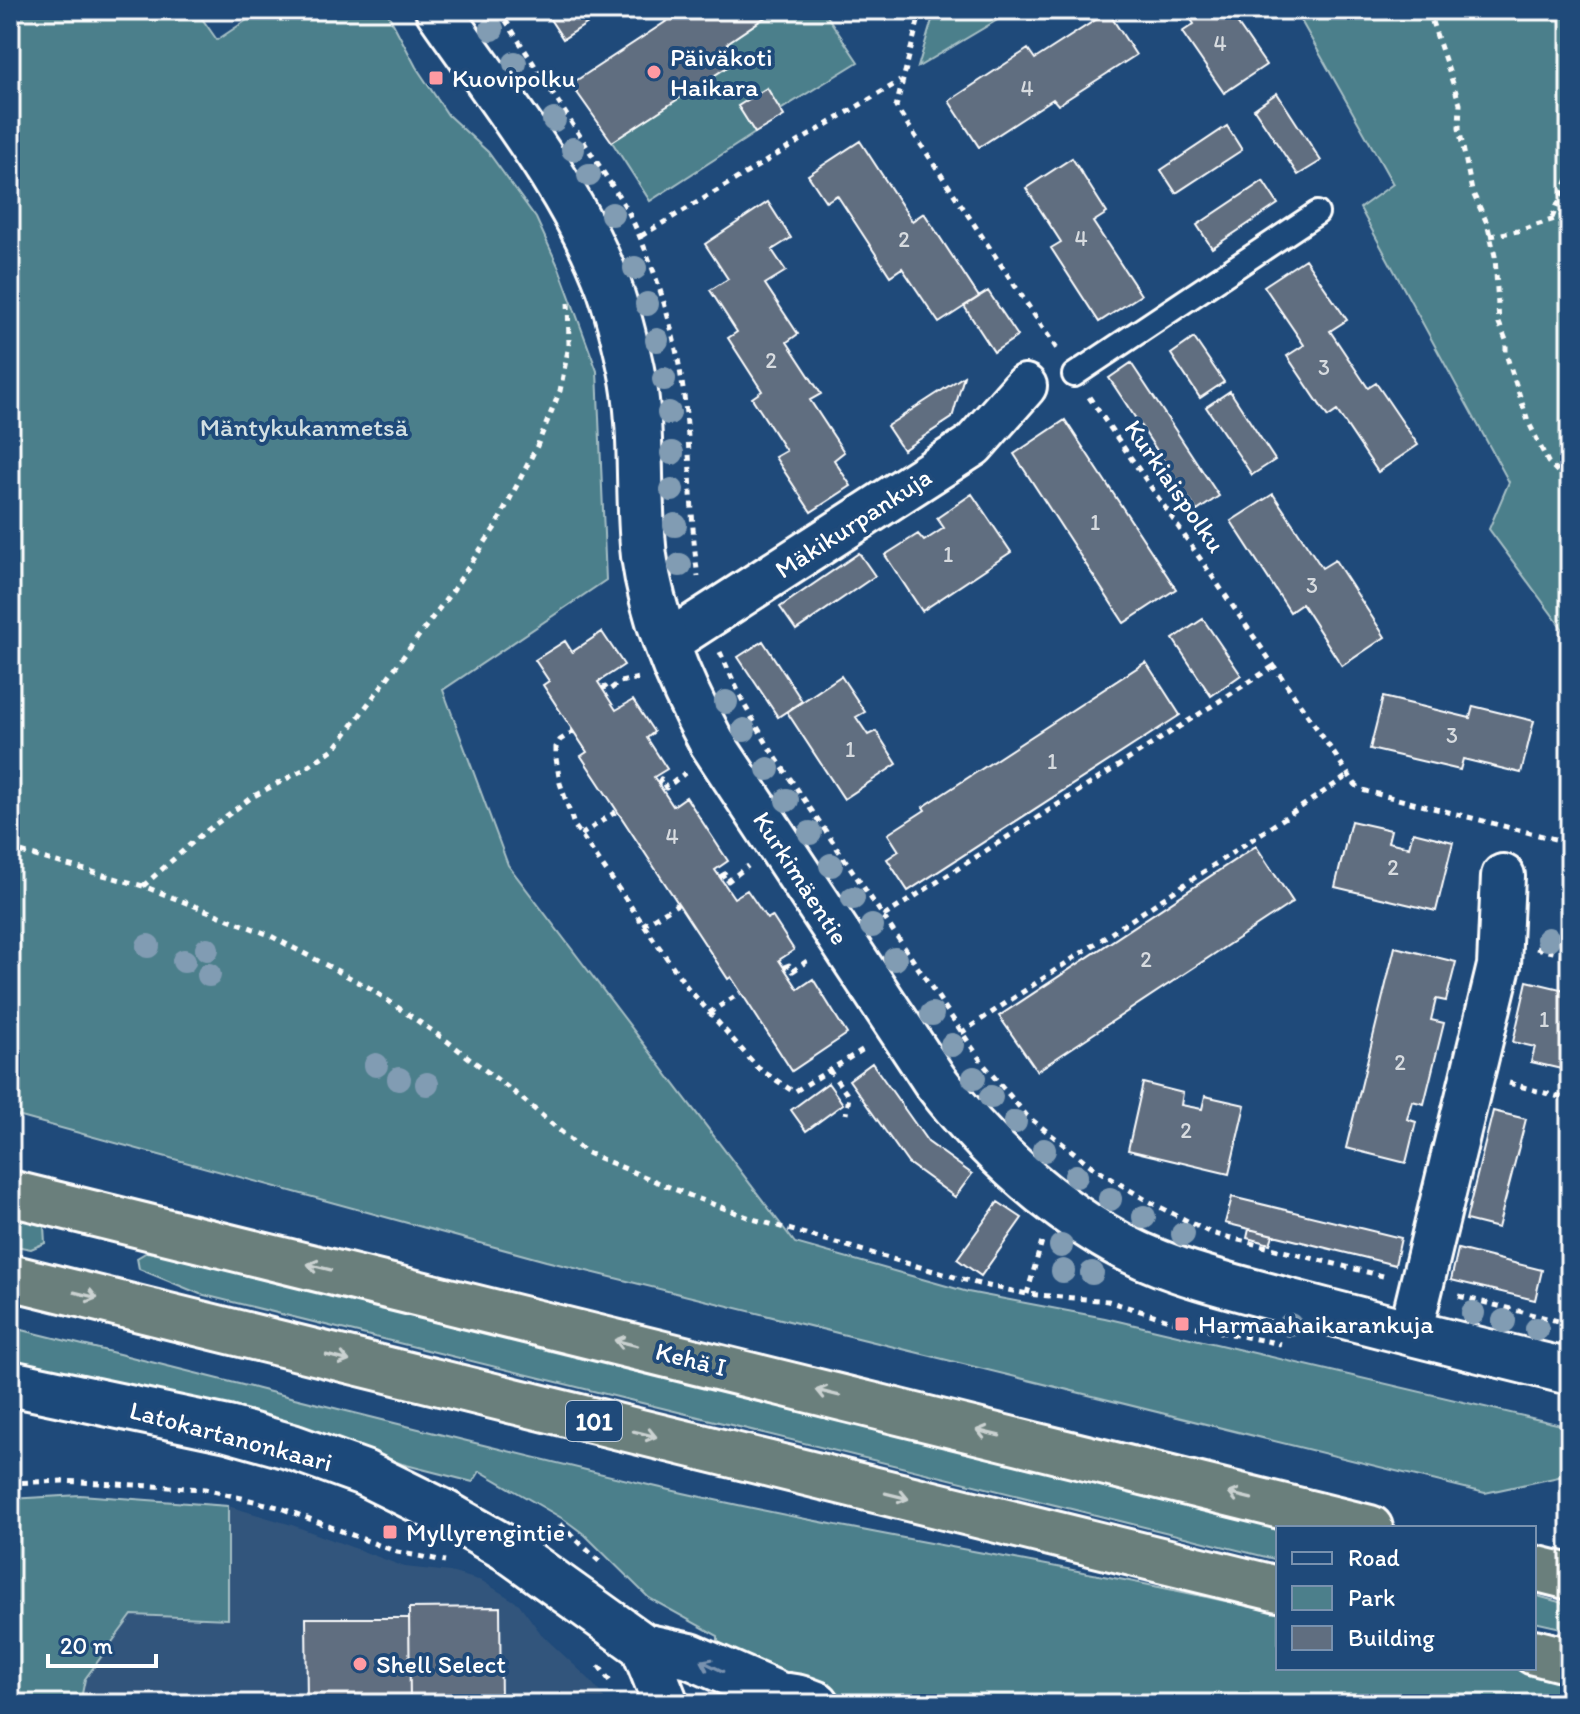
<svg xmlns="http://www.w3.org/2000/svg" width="1580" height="1714" viewBox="0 0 1580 1714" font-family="Itim,sans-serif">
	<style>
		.built { fill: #32557c }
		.green { fill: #4c7f8b; stroke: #a6bfc5; stroke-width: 2 }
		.building { fill: #606e80; stroke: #fff; stroke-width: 2 }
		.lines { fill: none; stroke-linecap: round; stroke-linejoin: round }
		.lane-casing { stroke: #fff; stroke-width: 28 }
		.street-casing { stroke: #fff; stroke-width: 48 }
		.secondary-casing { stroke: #fff; stroke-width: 50 }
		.highway-casing { stroke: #fff; stroke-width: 50 }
		.path { stroke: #fff; stroke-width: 5; stroke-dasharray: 6 6; stroke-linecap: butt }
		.lane { stroke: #1f4a7a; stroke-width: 22 }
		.street { stroke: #1f4a7a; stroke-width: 42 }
		.secondary { stroke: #1f4a7a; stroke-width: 44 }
		.highway { stroke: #6b7f7c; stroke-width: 44 }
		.tree { fill: #819cb3 }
		.oneway { stroke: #cbd2d1 }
		.oneway2 { stroke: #7992af }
		.poi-dot { fill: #ff9aa2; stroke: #1f4a7a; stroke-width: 3 }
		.labels { text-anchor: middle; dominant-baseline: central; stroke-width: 8; stroke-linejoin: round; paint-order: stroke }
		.number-label { font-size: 22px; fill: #d7dbdf }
		.shield { fill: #1f4a7a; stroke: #bcc9d7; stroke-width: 2 }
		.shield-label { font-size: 24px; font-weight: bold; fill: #fff }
		.poi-label { font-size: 26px; fill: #fff; stroke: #1f4a7a; text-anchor: start }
		.park-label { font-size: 26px; fill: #d2dfe2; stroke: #1f4a7a }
		.street-label { font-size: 26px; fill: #fff; stroke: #1f4a7a }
	</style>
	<rect width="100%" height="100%" fill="#1f4a7a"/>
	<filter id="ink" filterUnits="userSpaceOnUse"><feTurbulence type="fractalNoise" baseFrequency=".0125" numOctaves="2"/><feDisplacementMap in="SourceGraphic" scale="16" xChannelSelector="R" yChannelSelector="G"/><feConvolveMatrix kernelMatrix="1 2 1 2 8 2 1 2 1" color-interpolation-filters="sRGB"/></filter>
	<g filter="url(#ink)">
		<path class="built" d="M228,1506L292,1525L405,1567L450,1572L482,1581L519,1604L542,1635L589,1679L609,1704H12L227,1533Z"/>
		<path class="green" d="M10,10H196L217,40L262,10H386L416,67L448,115L488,152L536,218L559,268L597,371L606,580L443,690L508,865L795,1243L968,1292L1105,1318L1570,1427V1477L1563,1476L1485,1493L546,1261L10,1114Z
			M776,10H823L858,62L780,110L767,88L739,106L755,133L650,201L612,142L738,60L727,43Z
			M935,10H1014L918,67Z
			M1295,10H1570V639L1489,529L1509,482L1360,208L1393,184Z
			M10,1214L44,1226L45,1243L31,1249L10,1245Z
			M147,1252L179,1257L577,1352L1278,1529V1560L200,1294L139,1269L137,1258Z
			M10,1327C226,1380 441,1436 657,1487C863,1535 1072,1565 1278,1613V1668H1516L1570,1681V1704H848L835,1694L718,1656V1636L649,1598L585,1535L565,1520L480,1471L473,1482L402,1464L318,1433L247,1413L10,1361Z
			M80,1495L228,1506V1619L132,1615L85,1679L80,1704H10V1499Z
			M1534,1595L1570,1605V1630L1534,1622Z"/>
		<path class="building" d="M544,10H608L563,39Z
			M672,10H776L727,43L738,60L612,142L571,84L676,15Z
			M1185,10H1228L1266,65L1224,93L1182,32L1194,24Z
			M1108,12L1136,55L1058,105L1053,99L979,147L949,101L1028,49L1035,59Z
			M767,88L784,116L755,133L738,106Z
			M1277,93L1321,161L1298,175L1254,109Z
			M1227,126L1242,150L1176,193L1161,170Z
			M860,141L912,221L924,213L979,297L939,323L902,268L890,276L837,195L826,202L808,175Z
			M1072,158L1107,213L1093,222L1141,295L1099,322L1051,248L1061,242L1026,188Z
			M1263,181L1278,204L1212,248L1197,225Z
			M768,202L791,238L772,250L786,271L765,284L798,334L787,342L821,394L810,400L844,452L834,460L851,486L811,512L775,457L786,451L752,398L762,391L728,338L737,332L710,290L728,279L705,244Z
			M1305,259L1347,320L1330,331L1368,388L1376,383L1418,445L1378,472L1337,411L1328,417L1287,356L1304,345L1264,286Z
			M988,291L1018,336L994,352L964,306Z
			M1194,338L1224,382L1200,398L1171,354Z
			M1131,363L1219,496L1197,511L1109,378Z
			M964,376L952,418L903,450L887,426Z
			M1230,391L1275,460L1252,475L1206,407Z
			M1065,420L1176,589L1124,623L1014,454Z
			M972,494L1011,552L922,611L885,555L918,534L924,541L944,528L937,518Z
			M1273,494L1322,568L1335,560L1385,637L1342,666L1302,604L1290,612L1231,521Z
			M859,553L875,576L796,630L780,607Z
			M1203,619L1241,675L1211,696L1173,639Z
			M602,632L624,665L598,682L616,710L633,700L654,732L647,738L667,769L654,777L673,806L686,797L728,861L715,870L734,898L747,890L767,919L772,916L794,950L779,960L798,989L813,979L847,1034L792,1071L731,977L728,979L581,756L587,752L543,685L549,681L535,660L565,641L572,652Z
			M763,641L802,701L778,717L738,657Z
			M1146,662L1180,715L908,891L887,859L899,851L888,834L925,810L923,807Z
			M841,676L865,712L856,717L868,735L876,731L897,764L844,799L787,712Z
			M1383,697L1470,718L1473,706L1534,721L1521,773L1463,759L1460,770L1370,749Z
			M1351,821L1391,830L1388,842L1409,847L1413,832L1453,842L1436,911L1335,887Z
			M1256,846L1293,902L1037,1071L999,1016Z
			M1395,947L1456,962L1446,1001L1436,999L1431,1020L1444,1023L1424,1104L1412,1101L1407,1119L1416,1122L1406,1163L1346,1148Z
			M1527,981L1569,991L1570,1071L1531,1062L1535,1047L1513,1042Z
			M872,1063L928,1142L972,1174L955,1197L908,1163L849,1080Z
			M828,1083L843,1104L806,1131L791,1110Z
			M1143,1083L1183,1093L1181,1105L1202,1109L1205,1096L1245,1105L1229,1174L1128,1150Z
			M1493,1111L1526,1119L1498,1228L1466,1220Z
			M1232,1197L1401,1238L1395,1265L1225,1223Z
			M998,1202L1022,1218L981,1276L957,1259Z
			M1249,1229L1273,1235L1270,1244L1247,1238Z
			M1458,1249L1542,1270L1535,1300L1451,1280Z
			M500,1607L501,1704H410L409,1608Z
			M306,1618H409L410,1704H307Z"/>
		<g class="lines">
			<defs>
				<path id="lane" d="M1074,375L1317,213"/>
				<path id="street" d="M667,643L973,445L1025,386
					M1410,1333L1499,966L1503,876"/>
				<path id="secondary" d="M438,10C497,96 573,189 609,287C618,313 625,342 631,369C644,430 637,494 644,556C653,622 681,686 712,743L935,1081C981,1142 1038,1196 1104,1236C1160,1270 1225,1284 1287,1301C1381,1326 1475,1349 1570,1372
					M10,1383L228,1429L292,1447L364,1473L443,1512L506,1548L643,1646L690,1656L779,1695
					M643,1646L666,1704
					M749,1699C772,1693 795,1694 817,1704"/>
				<path id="highway" d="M10,1193L1370,1528
					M10,1277L1278,1589
					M1534,1568L1570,1577
					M1534,1652L1570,1661"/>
			</defs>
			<use href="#lane" class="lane-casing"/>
			<use href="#street" class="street-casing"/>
			<use href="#secondary" class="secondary-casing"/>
			<use href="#highway" class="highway-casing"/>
			<path class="path" d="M499,10L627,209C655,266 674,326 683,389C692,451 689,514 698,577
				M921,10L896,107L1059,352
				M1428,10L1460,104L1459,128L1472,191L1487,223L1495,256L1499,323L1506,340V354L1528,421L1548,462L1570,484
				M1552,218L1570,174
				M641,236L900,81
				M1490,236L1518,231L1570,214
				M1089,397L1355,784L1362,790L1570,843
				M720,652L745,706L770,749L984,1065L1027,1116L1094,1168L1146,1200L1211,1233L1383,1276
				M602,689L605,687L608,691L620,682L639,678
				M574,731L560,740L556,747V758L560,783L574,825L687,987L758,1068L794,1092L867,1047
				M658,784L661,779L666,788L685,773
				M581,835L617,811
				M10,849L143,886L267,934L368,987L447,1041L519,1096L585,1152L691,1196L753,1219L979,1284L1027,1294L1108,1301L1182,1324L1281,1344
				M720,877L725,874L728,881L748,866
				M143,886L201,835L252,797L303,770L336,747L453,590L496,526L537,446L560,391L569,345L568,298
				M884,916L1274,666
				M643,925L678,904
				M1536,948L1570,956
				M784,967L789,965L793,971L807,961
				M709,1013L740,993
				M961,1033L1349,775
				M829,1070L849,1097L846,1114
				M1509,1083L1570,1100
				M1027,1294L1042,1241
				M1459,1296L1570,1324
				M10,1483L63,1481L205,1489L278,1507L397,1552L445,1561
				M560,1524L601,1563
				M599,1666L612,1684"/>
			<use href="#lane" class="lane"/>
			<use href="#street" class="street"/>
			<use href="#secondary" class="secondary"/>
			<use href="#highway" class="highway"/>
		</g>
		<g class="tree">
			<circle cx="492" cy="29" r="12"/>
			<circle cx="515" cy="63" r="12"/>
			<circle cx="554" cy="120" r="12"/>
			<circle cx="573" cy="149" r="12"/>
			<circle cx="589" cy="175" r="12"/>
			<circle cx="612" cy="214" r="12"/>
			<circle cx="635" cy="268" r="12"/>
			<circle cx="647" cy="304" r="12"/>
			<circle cx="657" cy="340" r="12"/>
			<circle cx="664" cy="379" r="12"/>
			<circle cx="669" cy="413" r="12"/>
			<circle cx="672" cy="453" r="12"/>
			<circle cx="672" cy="490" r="12"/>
			<circle cx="675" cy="525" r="12"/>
			<circle cx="680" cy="565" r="12"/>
			<circle cx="726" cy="702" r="12"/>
			<circle cx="744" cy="730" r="12"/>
			<circle cx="768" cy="769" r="12"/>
			<circle cx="787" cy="800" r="12"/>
			<circle cx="810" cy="833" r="12"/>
			<circle cx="831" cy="865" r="12"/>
			<circle cx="853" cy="898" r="12"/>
			<circle cx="872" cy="926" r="12"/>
			<circle cx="1548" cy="939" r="12"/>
			<circle cx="148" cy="946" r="12"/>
			<circle cx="207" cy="949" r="12"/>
			<circle cx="895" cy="959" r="12"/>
			<circle cx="184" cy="961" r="12"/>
			<circle cx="209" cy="975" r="12"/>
			<circle cx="932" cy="1014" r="12"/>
			<circle cx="952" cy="1045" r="12"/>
			<circle cx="376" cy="1065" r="12"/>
			<circle cx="974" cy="1078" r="12"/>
			<circle cx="399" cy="1079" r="12"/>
			<circle cx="427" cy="1084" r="12"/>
			<circle cx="991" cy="1097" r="12"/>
			<circle cx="1015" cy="1122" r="12"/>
			<circle cx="1044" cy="1150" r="12"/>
			<circle cx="1076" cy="1176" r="12"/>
			<circle cx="1110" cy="1199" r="12"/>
			<circle cx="1144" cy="1217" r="12"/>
			<circle cx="1183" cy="1234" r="12"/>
			<circle cx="1061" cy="1246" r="12"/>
			<circle cx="1063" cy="1271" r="12"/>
			<circle cx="1092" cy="1273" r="12"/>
			<circle cx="1473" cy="1313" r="12"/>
			<circle cx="1504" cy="1321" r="12"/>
			<circle cx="1290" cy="1325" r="12"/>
			<circle cx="1537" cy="1329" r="12"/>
		</g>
		<defs><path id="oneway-shaft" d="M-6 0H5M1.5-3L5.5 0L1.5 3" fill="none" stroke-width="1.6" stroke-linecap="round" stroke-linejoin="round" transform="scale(2)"/></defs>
		<g class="oneway">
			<use href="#oneway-shaft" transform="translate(319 1267) rotate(-166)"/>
			<use href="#oneway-shaft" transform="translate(86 1295) rotate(14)"/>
			<use href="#oneway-shaft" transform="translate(626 1343) rotate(-166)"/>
			<use href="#oneway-shaft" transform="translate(338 1358) rotate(14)"/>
			<use href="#oneway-shaft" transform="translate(828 1393) rotate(-166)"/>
			<use href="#oneway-shaft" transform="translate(988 1433) rotate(-166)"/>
			<use href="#oneway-shaft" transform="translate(645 1434) rotate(14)"/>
			<use href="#oneway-shaft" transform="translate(897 1496) rotate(14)"/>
			<use href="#oneway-shaft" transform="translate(1240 1496) rotate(-166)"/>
		</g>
		<use class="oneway2" href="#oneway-shaft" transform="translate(712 1666) rotate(-154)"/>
	</g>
	<g class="poi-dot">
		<circle cx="654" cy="72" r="8"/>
		<rect x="428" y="70" width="16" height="16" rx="4"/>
		<rect x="1174" y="1316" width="16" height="16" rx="4"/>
		<rect x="382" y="1524" width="16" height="16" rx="4"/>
		<circle cx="360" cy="1664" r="8"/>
	</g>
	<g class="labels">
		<g class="number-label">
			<text x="1220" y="43">4</text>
			<text x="1027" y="88">4</text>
			<text x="1081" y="238">4</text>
			<text x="904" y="239">2</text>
			<text x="771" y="360">2</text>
			<text x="1324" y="367">3</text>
			<text x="1095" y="522">1</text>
			<text x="948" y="554">1</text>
			<text x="1312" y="585">3</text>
			<text x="1452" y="735">3</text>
			<text x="850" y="749">1</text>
			<text x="1052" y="761">1</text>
			<text x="672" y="836">4</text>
			<text x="1393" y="867">2</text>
			<text x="1146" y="959">2</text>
			<text x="1544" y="1019">1</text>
			<text x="1400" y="1062">2</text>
			<text x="1186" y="1130">2</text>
		</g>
		<rect class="shield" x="566" y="1401" width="56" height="40" rx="6"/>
		<g class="shield-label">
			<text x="594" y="1421">101</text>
		</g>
		<g class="poi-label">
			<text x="670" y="57">Päiväkoti<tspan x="670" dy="30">Haikara</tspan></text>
			<text x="452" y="78">Kuovipolku</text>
			<text x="1198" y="1324">Harmaahaikarankuja</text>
			<text x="406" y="1532">Myllyrengintie</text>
			<text x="376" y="1664">Shell Select</text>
		</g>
		<g class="park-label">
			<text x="304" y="427">Mäntykukanmetsä</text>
		</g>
		<g class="street-label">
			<text transform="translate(1175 486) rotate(55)">Kurkiaispolku</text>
			<text transform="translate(853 523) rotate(-33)">Mäkikurpankuja</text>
			<text transform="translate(801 878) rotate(57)">Kurkimäentie</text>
			<text transform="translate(691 1359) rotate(14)">Kehä I</text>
			<text transform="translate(231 1436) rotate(15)">Latokartanonkaari</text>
		</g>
	</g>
	<rect width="1580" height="1714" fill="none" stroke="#1f4a7a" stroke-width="40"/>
	<rect x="20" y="20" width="1540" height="1674" fill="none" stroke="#fff" stroke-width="3" filter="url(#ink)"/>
	<rect x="1276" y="1526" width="260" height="144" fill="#1f4a7a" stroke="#7992af" stroke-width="2"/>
	<rect x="1292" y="1552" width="40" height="12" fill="#1f4a7a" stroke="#7992af" stroke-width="2"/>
	<text x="1348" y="1566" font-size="24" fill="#ffffff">Road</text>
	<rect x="1292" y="1586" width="40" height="24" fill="#4c7f8b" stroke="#7992af" stroke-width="2"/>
	<text x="1348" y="1606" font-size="24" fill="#ffffff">Park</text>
	<rect x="1292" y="1626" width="40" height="24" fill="#606e80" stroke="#7992af" stroke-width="2"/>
	<text x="1348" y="1646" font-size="24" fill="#ffffff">Building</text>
	<path d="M48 1654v12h108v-12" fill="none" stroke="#ffffff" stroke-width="4"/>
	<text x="60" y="1654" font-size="24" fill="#ffffff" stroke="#1f4a7a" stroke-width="6" paint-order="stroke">20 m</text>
</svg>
